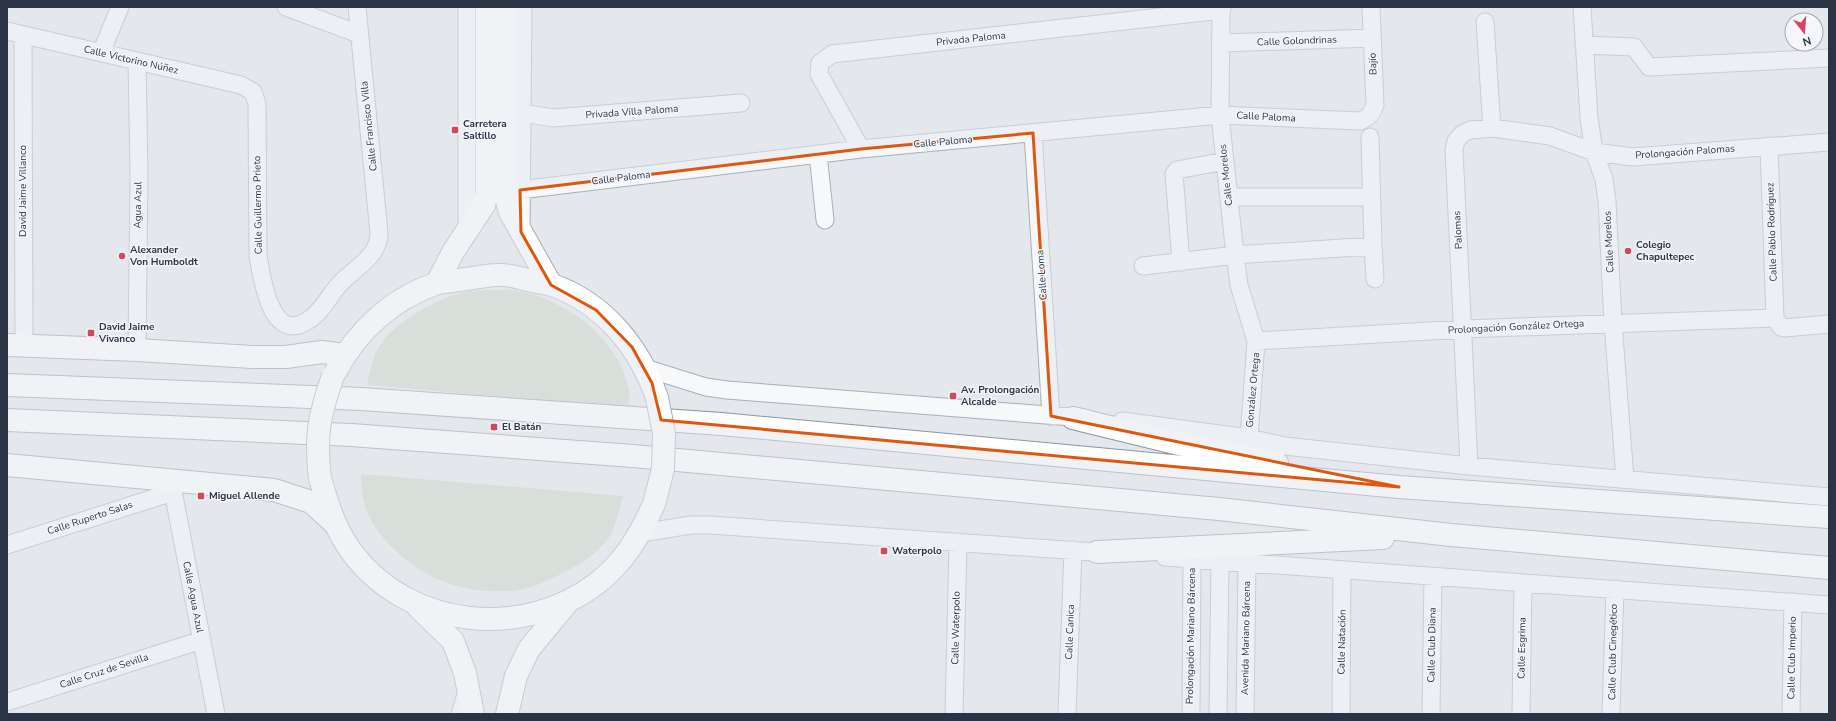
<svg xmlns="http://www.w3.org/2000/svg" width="1836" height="721" viewBox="0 0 1836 721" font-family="'Nunito Sans',sans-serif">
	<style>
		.green { fill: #c9d6c5 }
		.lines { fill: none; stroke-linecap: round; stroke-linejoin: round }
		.minor-casing { stroke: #a9aeb7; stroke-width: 19 }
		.major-casing { stroke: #a3abb8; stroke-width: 24 }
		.highway-casing { stroke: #8b94a3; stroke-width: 24 }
		.minor { stroke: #f7f8fa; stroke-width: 17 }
		.major { stroke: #fff; stroke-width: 22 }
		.highway { stroke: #fff; stroke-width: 22 }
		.major-bridge-casing { stroke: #a3abb8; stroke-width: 24; stroke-linecap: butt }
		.major-bridge { stroke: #fff; stroke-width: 22 }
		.marked { fill: none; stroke: #df570f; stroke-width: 3; stroke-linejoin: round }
		.poi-dot { fill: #d1495b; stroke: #f4f6f9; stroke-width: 1.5 }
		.labels { text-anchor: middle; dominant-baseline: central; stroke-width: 3; stroke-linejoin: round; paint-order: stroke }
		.street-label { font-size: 10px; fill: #2b3445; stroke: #f4f6f9 }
		.poi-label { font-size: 10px; font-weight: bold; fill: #2b3445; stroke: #f4f6f9; text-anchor: start }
	</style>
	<rect width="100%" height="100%" fill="#e4e7ec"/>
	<path class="green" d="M510,290C521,292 535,294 545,299C583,314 618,345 628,386C630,393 629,401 629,408L367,385C370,371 373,354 382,342C400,319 441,296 470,291C483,289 497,290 510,290Z
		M361,474L623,496C619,510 616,527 608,539C595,556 576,567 557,576C545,582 533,587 520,590C514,592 506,591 499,591C460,592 424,578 396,551C371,528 361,508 361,474Z"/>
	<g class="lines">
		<defs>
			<path id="minor" d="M286,7L359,34
				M1221,7L1220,115L1235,255L1239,285L1256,341L1249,438
				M1582,7L1589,118L1594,152L1604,179L1607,201L1613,323L1625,479
				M1485,22L1492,128
				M7,31L241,85L253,92L257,104L258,256C262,279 271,344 307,321C320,314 328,298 337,287C352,269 379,258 379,233L357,7
				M23,35L24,346
				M1222,43L1372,38
				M1584,45L1634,47L1649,67L1829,58
				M101,53L120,7
				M523,113L553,118L741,103
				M1033,133L1051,416
				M1370,137L1373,246L1375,279
				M1769,146L1775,318
				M861,149L819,74L820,63L832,54L1222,10
				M818,154L825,220
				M520,190L861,149L1220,115L1360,121C1368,118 1372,114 1375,105L1371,7
				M1229,197H1371
				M467,230V7
				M521,232L523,7
				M1181,262L1174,174L1177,170L1225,161
				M1143,266L1235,255L1373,246
				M1775,318L1781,327L1784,328L1829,324
				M1256,341L1464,329L1775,318
				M137,350L139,173L137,61
				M645,368L706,387L727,390L1085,418
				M1122,421L1249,438L1285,446L1469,466L1829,497
				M1469,466L1454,150L1456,141L1462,134L1470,130L1492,128L1550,136L1594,152L1633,157L1829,142
				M171,481L216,714
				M641,533L691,525H710L1109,553
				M7,545L173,492
				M1165,557L1829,605
				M7,702L202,640
				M460,714L468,688
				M954,714L958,542
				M1067,714L1073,550
				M1191,714L1192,559
				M1218,714L1220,561
				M1245,714L1247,563
				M1341,714L1342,570
				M1431,714L1433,576
				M1521,714L1523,583
				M1611,714L1615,589
				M1791,714L1793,602"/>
			<path id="major" d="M505,7V194L510,212L551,285
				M437,283L453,252L484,205L487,193V7
				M336,371C357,331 392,299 435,284C445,281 456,281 465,279C476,278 487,275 498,275C508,274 519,278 528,280C536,282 544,283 552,285C604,303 640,348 657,398
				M320,478C328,506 336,532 354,555C412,629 523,639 596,584C624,563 640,535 654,504
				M418,607L453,641L465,673L473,714
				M507,714L516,676L529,649L567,603"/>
			<path id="highway" d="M7,345L137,350L252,357H286L322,352L344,355
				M7,385L361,399L721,424L1399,487L1829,517
				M1073,418L1179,444L1277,463
				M7,420L351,435L633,456L1219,509L1451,535L1829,568
				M7,465L274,490L311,502L335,524
				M1097,552L1383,538"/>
		</defs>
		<use href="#minor" class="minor-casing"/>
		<use href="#major" class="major-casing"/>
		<use href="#highway" class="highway-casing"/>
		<use href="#minor" class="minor"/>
		<use href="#major" class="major"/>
		<use href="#highway" class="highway"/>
		<defs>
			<path id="major-bridge" d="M320,478C315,437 319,415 333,376
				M654,504L663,469L664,433L657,398"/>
		</defs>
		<use href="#major-bridge" class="major-bridge-casing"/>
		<use href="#major-bridge" class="major-bridge"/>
	</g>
	<path d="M0 0H1836V721H0ZM1033,133L1051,416L1399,487L661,420L652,383L632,347L596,310L551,285L521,232L520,190L861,149Z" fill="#e4e7ec" fill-opacity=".55" fill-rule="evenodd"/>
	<path class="marked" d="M1033,133L1051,416L1399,487L661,420L652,383L632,347L596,310L551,285L521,232L520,190L861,149Z"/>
	<g class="poi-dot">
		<rect x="451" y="126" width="8" height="8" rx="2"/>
		<circle cx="1628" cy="251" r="4"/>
		<circle cx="122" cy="256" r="4"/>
		<rect x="87" y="329" width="8" height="8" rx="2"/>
		<rect x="949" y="392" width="8" height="8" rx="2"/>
		<rect x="490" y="423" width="8" height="8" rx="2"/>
		<rect x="197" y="492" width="8" height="8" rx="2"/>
		<rect x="880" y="547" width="8" height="8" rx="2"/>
	</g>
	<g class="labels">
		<g class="street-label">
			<text transform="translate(971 39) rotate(-6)">Privada Paloma</text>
			<text transform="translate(1297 41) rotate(-2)">Calle Golondrinas</text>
			<text transform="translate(131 60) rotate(13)">Calle Victorino Núñez</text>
			<text transform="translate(1373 64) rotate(-92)">Bajío</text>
			<text transform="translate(632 112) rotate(-4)">Privada Villa Paloma</text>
			<text transform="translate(1266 117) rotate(3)">Calle Paloma</text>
			<text transform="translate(369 126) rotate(-96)">Calle Francisco Villa</text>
			<text transform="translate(943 142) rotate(-5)">Calle Paloma</text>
			<text transform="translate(1685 152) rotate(-4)">Prolongación Palomas</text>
			<text transform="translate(1226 175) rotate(-96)">Calle Morelos</text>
			<text transform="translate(621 178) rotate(-7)">Calle Paloma</text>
			<text transform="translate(23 191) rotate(-90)">David Jaime Villanco</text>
			<text transform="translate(138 205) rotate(-89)">Agua Azul</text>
			<text transform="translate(258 205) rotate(-91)">Calle Guillermo Prieto</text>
			<text transform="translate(1458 230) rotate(-93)">Palomas</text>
			<text transform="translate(1772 232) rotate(-92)">Calle Pablo Rodríguez</text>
			<text transform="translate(1609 242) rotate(-93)">Calle Morelos</text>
			<text transform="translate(1042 275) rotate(-94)">Calle Loma</text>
			<text transform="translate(1516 327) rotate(-3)">Prolongación González Ortega</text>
			<text transform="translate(1253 390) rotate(-85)">González Ortega</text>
			<text transform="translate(90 518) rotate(-18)">Calle Ruperto Salas</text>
			<text transform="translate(193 597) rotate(79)">Calle Agua Azul</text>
			<text transform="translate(956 628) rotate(-89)">Calle Waterpolo</text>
			<text transform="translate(1070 632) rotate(-88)">Calle Canica</text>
			<text transform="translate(1191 636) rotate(-89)">Prolongación Mariano Bárcena</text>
			<text transform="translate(1246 638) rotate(-89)">Avenida Mariano Bárcena</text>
			<text transform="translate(1342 642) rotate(-89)">Calle Natación</text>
			<text transform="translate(1432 645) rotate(-89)">Calle Club Diana</text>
			<text transform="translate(1522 648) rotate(-89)">Calle Esgrima</text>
			<text transform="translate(1613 652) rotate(-89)">Calle Club Cinegético</text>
			<text transform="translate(1792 658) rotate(-89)">Calle Club Imperio</text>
			<text transform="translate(104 671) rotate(-18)">Calle Cruz de Sevilla</text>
		</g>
		<g class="poi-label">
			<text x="463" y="124">Carretera<tspan x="463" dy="12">Saltillo</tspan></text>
			<text x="1636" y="245">Colegio<tspan x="1636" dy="12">Chapultepec</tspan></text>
			<text x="130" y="250">Alexander<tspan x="130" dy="12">Von Humboldt</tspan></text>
			<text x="99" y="327">David Jaime<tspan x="99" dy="12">Vivanco</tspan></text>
			<text x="961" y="390">Av. Prolongación<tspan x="961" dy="12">Alcalde</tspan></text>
			<text x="502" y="427">El Batán</text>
			<text x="209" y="496">Miguel Allende</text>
			<text x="892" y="551">Waterpolo</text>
		</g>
	</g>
	<rect width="1836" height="721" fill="none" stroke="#2b3445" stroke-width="16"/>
	<g transform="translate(1804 32) rotate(163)"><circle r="19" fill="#f4f6f9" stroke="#a4a8b1"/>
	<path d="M0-3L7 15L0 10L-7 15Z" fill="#d1495b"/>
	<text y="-6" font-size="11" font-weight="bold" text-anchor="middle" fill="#2b3445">N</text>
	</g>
</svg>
